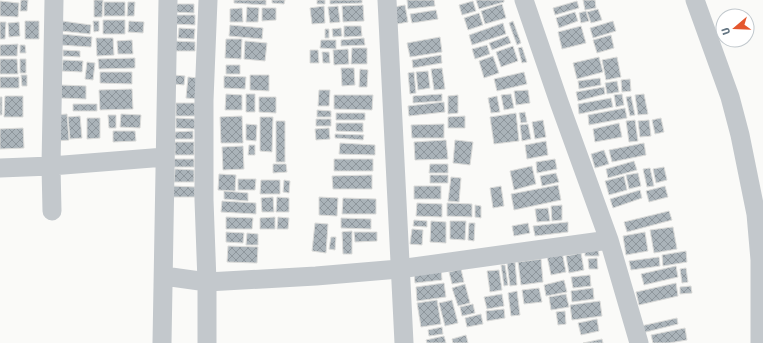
<svg xmlns="http://www.w3.org/2000/svg" width="763" height="343" viewBox="0 0 763 343" font-family="'Asap Condensed',sans-serif">
	<style>
		.building { fill: url(#building-cross-hatch); stroke: #dcdcda }
		.lines { fill: none; stroke-linecap: round; stroke-linejoin: round }
		.minor { stroke: #c3c8cc; stroke-width: 19 }
	</style>
	<defs>
		<pattern id="building-cross-hatch" width="8" height="8" patternUnits="userSpaceOnUse"><rect width="8" height="8" fill="#aab3b9"/><path d="M0 0l8 8M0 8l8-8" fill="none" stroke="#8e969c"/></pattern>
	</defs>
	<rect width="100%" height="100%" fill="#fafaf8"/>
	<path class="building" d="M21,0H28L27,11H20Z
		M94,0H103L102,17H94Z
		M234,0H266V5L234,3Z
		M272,0H285L284,4L272,3Z
		M317,0H325V4H317Z
		M330,0H362V3L330,4Z
		M407,0H434L435,6L408,9Z
		M476,0H504V2L479,9Z
		M583,0H595L596,8L585,10Z
		M0,1L19,3L18,17L0,16Z
		M473,1L476,11L462,15L459,5Z
		M577,1L579,8L555,15L553,8Z
		M104,2H125V16H104Z
		M128,2H135L134,16H127Z
		M174,4H194V13L174,12Z
		M502,4L506,18L485,24L481,11Z
		M363,5L364,21L343,22L342,6Z
		M405,5L408,22L397,24L394,7Z
		M324,6L325,23L312,24L310,8Z
		M338,6L340,22L330,23L328,7Z
		M247,7L259,8L258,22H246Z
		M242,8L243,22H230V9Z
		M262,8H276V20L262,21Z
		M598,9L602,20L591,23L587,12Z
		M436,10L438,19L412,23L410,14Z
		M586,11L589,21L581,23L579,13Z
		M575,12L578,21L559,28L556,18Z
		M479,13L483,25L468,30L464,18Z
		M173,15H195V25L173,24Z
		M103,20H125V34H103Z
		M25,21H39V39H25Z
		M62,21L91,25L90,34L61,31Z
		M93,21H99V31L94,32Z
		M129,21L144,22L143,33L128,32Z
		M513,21L521,43L517,45L509,23Z
		M613,21L616,31L593,38L590,28Z
		M0,22H6L5,39H0Z
		M19,22L20,36L9,37L8,23Z
		M503,23L506,34L472,45L469,35Z
		M230,25L263,28L262,39L229,36Z
		M344,26H361L362,36L344,37Z
		M581,26L586,43L562,49L558,32Z
		M179,28L195,29L194,39L178,38Z
		M341,28L342,36L333,37L332,29Z
		M325,29H329V38H325Z
		M61,34L92,37L91,47L60,45Z
		M611,35L614,48L597,53L593,40Z
		M508,36L511,43L492,50L489,43Z
		M440,37L442,52L410,57L407,43Z
		M96,38H113L114,55L97,56Z
		M364,38L365,45L341,46V40Z
		M226,39H242L241,59L225,58Z
		M132,40L133,54H118L117,41Z
		M321,40H336V49L320,48Z
		M173,41L195,42V51H173Z
		M245,41L267,43L265,61L244,59Z
		M18,44L17,56H0V45Z
		M20,45H25L26,53H20Z
		M487,45L490,54L475,59L472,49Z
		M513,46L518,61L501,67L496,52Z
		M522,47L527,62L522,63L518,48Z
		M352,48H367V64H351Z
		M348,49L349,64L334,65L333,50Z
		M63,50L80,51V57L63,56Z
		M310,50H318L319,63H310Z
		M322,52H329L330,63H323Z
		M441,55L442,63L413,68L412,60Z
		M493,56L499,73L484,78L479,61Z
		M599,57L603,72L577,79L573,63Z
		M617,57L621,77L606,80L602,60Z
		M135,58V68L99,69L98,59Z
		M0,59H17L18,74H0Z
		M20,59H26V73H20Z
		M63,60L83,61L82,72L62,71Z
		M87,62L95,63L93,80L85,79Z
		M226,65H240V74H226Z
		M341,68H354L355,85L342,86Z
		M442,68L445,89L434,90L431,69Z
		M360,69L368,70L367,87H359Z
		M428,71L430,88L418,90L416,72Z
		M100,72H132V84L100,83Z
		M414,72L416,93L410,94L408,73Z
		M524,72L527,84L497,91L494,79Z
		M21,75H27V86H22Z
		M173,75L185,76L184,85L173,84Z
		M250,75H269V91L250,90Z
		M224,76L246,77L245,89L224,88Z
		M0,77H19V88H0Z
		M188,77L198,78L197,99L186,98Z
		M600,78L601,85L579,89L578,81Z
		M630,79L631,91L622,92L621,80Z
		M617,81L619,92L607,94L605,83Z
		M61,85L86,86V99L61,98Z
		M604,87L605,94L578,101L576,92Z
		M132,89L133,109L100,110L99,90Z
		M319,90H330L329,106H318Z
		M528,90L530,103L516,105L514,91Z
		M226,94L242,95V110H225Z
		M246,94H255V112H246Z
		M442,94V101L413,103V96Z
		M511,94L514,108L504,110L501,95Z
		M622,94L624,105L616,107L614,95Z
		M644,94L648,114L638,115L635,95Z
		M334,95H373L372,110L334,109Z
		M458,95V113L448,114V96Z
		M5,96H23V117H4Z
		M497,96L500,112L491,113L488,98Z
		M631,96L635,115L630,116L626,97Z
		M0,97H2V115H0Z
		M259,97H276V113L259,112Z
		M611,98L613,107L579,114L578,104Z
		M444,102L445,112L409,116L408,106Z
		M176,103H195V116H176Z
		M73,104H97V111H73Z
		M625,108L627,118L589,125L588,115Z
		M317,110L331,111V117H317Z
		M525,112L527,122L521,123L519,113Z
		M336,113H365V120H336Z
		M516,113L519,141L494,144L490,117Z
		M67,114L69,140L57,141L55,115Z
		M121,114L141,115L140,128L120,127Z
		M108,115H116V128H109Z
		M80,116L82,138L70,139L68,117Z
		M242,116L243,143H221L220,117Z
		M465,116V128H448V117Z
		M260,117H273L272,152L260,151Z
		M87,118H100V138L87,139Z
		M176,118L195,119V129L176,128Z
		M661,118L664,132L655,134L652,120Z
		M316,119H331V126H316Z
		M543,120L546,137L535,139L532,122Z
		M635,120L638,141L629,142L626,121Z
		M649,120L651,136L640,137L638,121Z
		M276,121H285V162H276Z
		M336,123H363V132L336,131Z
		M619,123L622,137L595,142L593,129Z
		M246,124L257,125L256,141L246,140Z
		M444,124V138H412L411,125Z
		M528,124L531,139L522,141L520,125Z
		M23,128L24,148L0,149V129Z
		M329,128L330,139L316,140L315,129Z
		M113,131H135L136,141L113,142Z
		M193,131V139H175V132Z
		M335,134L364,135L363,140L335,138Z
		M446,140L448,159L415,160L414,142Z
		M455,140L473,142L470,165L453,163Z
		M546,141L548,155L527,159L525,145Z
		M175,142H194V155H175Z
		M340,143L375,145V155L339,154Z
		M644,143L646,155L612,162L609,150Z
		M249,145H255V155H248Z
		M243,146L244,169L223,170L222,147Z
		M604,150L609,164L595,168L591,154Z
		M174,159H194V167H174Z
		M334,159H373V171H334Z
		M555,159L557,169L537,173L536,162Z
		M634,161L637,170L608,178L606,169Z
		M273,164H286L287,172L273,173Z
		M430,164H448V173H429Z
		M532,166L536,184L514,190L510,171Z
		M664,167L667,180L656,183L653,169Z
		M650,168L654,186L647,187L643,169Z
		M175,169L194,170V182H174Z
		M556,173L559,182L542,186L540,176Z
		M638,173L641,186L629,189L626,175Z
		M219,174L236,175L235,191L218,190Z
		M372,175V189H333L332,176Z
		M430,175H448V183H430Z
		M624,176L627,190L609,195L605,181Z
		M451,177L461,178L459,202L448,201Z
		M238,179H256L255,190H238Z
		M261,180H280V194H260Z
		M284,180L290,181L289,193L283,192Z
		M558,185L561,200L514,210L511,194Z
		M172,186L195,187V197H172Z
		M414,186H441V199H414Z
		M501,186L504,206L493,208L490,188Z
		M665,186L668,197L649,202L646,191Z
		M640,190L642,198L613,208L610,199Z
		M224,191L248,193V201L224,199Z
		M273,197L274,212H262L261,198Z
		M277,197L289,198V212H276Z
		M319,197L338,198L337,216L319,215Z
		M343,198L376,199V214H342Z
		M222,201L256,203V214L221,212Z
		M417,203L442,204V217L416,216Z
		M447,203L472,204V217L447,216Z
		M475,205L481,206V218L475,217Z
		M562,205V220L552,221L551,206Z
		M548,208L550,221L537,222L535,209Z
		M669,211L672,220L627,232L624,222Z
		M226,217L253,218L252,229H226Z
		M275,217V229H260V218Z
		M278,217L289,218L288,229H277Z
		M341,218L371,219V229L341,228Z
		M414,220L427,221V227L413,226Z
		M431,221L446,222V243L430,242Z
		M450,221H466L465,240L450,239Z
		M568,222V232L535,236L533,226Z
		M315,223L328,224L326,253L312,251Z
		M469,223H475L474,241L468,240Z
		M528,223L530,233L514,236L512,226Z
		M673,227L677,249L654,253L650,230Z
		M412,229L423,230L422,245L410,244Z
		M352,231V254H343L342,232Z
		M226,232L244,233L243,243L226,242Z
		M354,232H377V241L355,242Z
		M645,232L648,251L626,255L623,236Z
		M247,233L258,234V245H246Z
		M331,237H336L335,250L329,249Z
		M598,245L599,256H585V246Z
		M228,246L258,247L257,263L227,262Z
		M686,251L687,262L663,266L662,255Z
		M562,252L566,272L551,275L547,256Z
		M581,253L584,270L569,273L566,256Z
		M659,257L660,266L631,270L629,261Z
		M597,258L598,269H589L588,259Z
		M541,259L543,282L521,285L518,262Z
		M515,262L517,285L510,286L507,263Z
		M501,265H505L508,285L504,286Z
		M676,266L678,277L644,285L641,274Z
		M441,268L442,280L415,283L414,271Z
		M686,268L688,282L682,283L680,269Z
		M461,269L464,282L452,284L449,272Z
		M499,270L502,290L490,292L487,271Z
		M590,275L591,286L573,288L571,277Z
		M564,280L567,292L546,296L544,285Z
		M444,283L446,297L417,301L416,287Z
		M676,283L678,296L639,305L636,292Z
		M465,284L470,303L458,306L452,288Z
		M691,286L692,293L680,294V287Z
		M539,288L542,302L524,304L522,290Z
		M593,288L594,299L572,302L571,291Z
		M517,291L520,315L511,316L508,293Z
		M502,294L504,306L487,309L484,297Z
		M566,294L569,307L551,310L549,297Z
		M437,300L441,324L421,327L417,303Z
		M452,300L458,323L445,326L439,303Z
		M600,301L602,316L572,320L570,305Z
		M473,304L475,313L462,316L460,307Z
		M504,309L505,318L487,321L486,311Z
		M565,311L566,324L558,325L556,312Z
		M481,314L483,324L467,327L465,318Z
		M677,318L678,324L642,333L641,326Z
		M597,319L599,331L581,335L578,323Z
		M442,327L443,334L429,336L428,330Z
		M685,328L687,340L669,343H653L651,335Z
		M466,335L468,343H453L452,339Z
		M444,336L446,343H427L426,340Z
		M602,339L603,343H583Z"/>
	<g class="lines">
		<path class="minor" d="M387,0L404,343
			M695,0L730,97L740,135L756,214L760,260V343
			M0,168L51,166L165,157
			M52,211L51,166L54,0
			M609,240L639,343
			M164,276L207,282L316,276L399,269L609,240L559,102L524,0
			M162,343L168,0
			M207,343V282L204,200V100L208,0"/>
	</g>
	<g transform="translate(735 28) rotate(251)"><circle r="19" fill="#ffffff" stroke="#c1c8cd"/>
	<path d="M0-3L7 15L0 10L-7 15Z" fill="#e4572e"/>
	<text y="-6" font-size="11" font-weight="bold" text-anchor="middle" fill="#657683">U</text>
	</g>
</svg>
